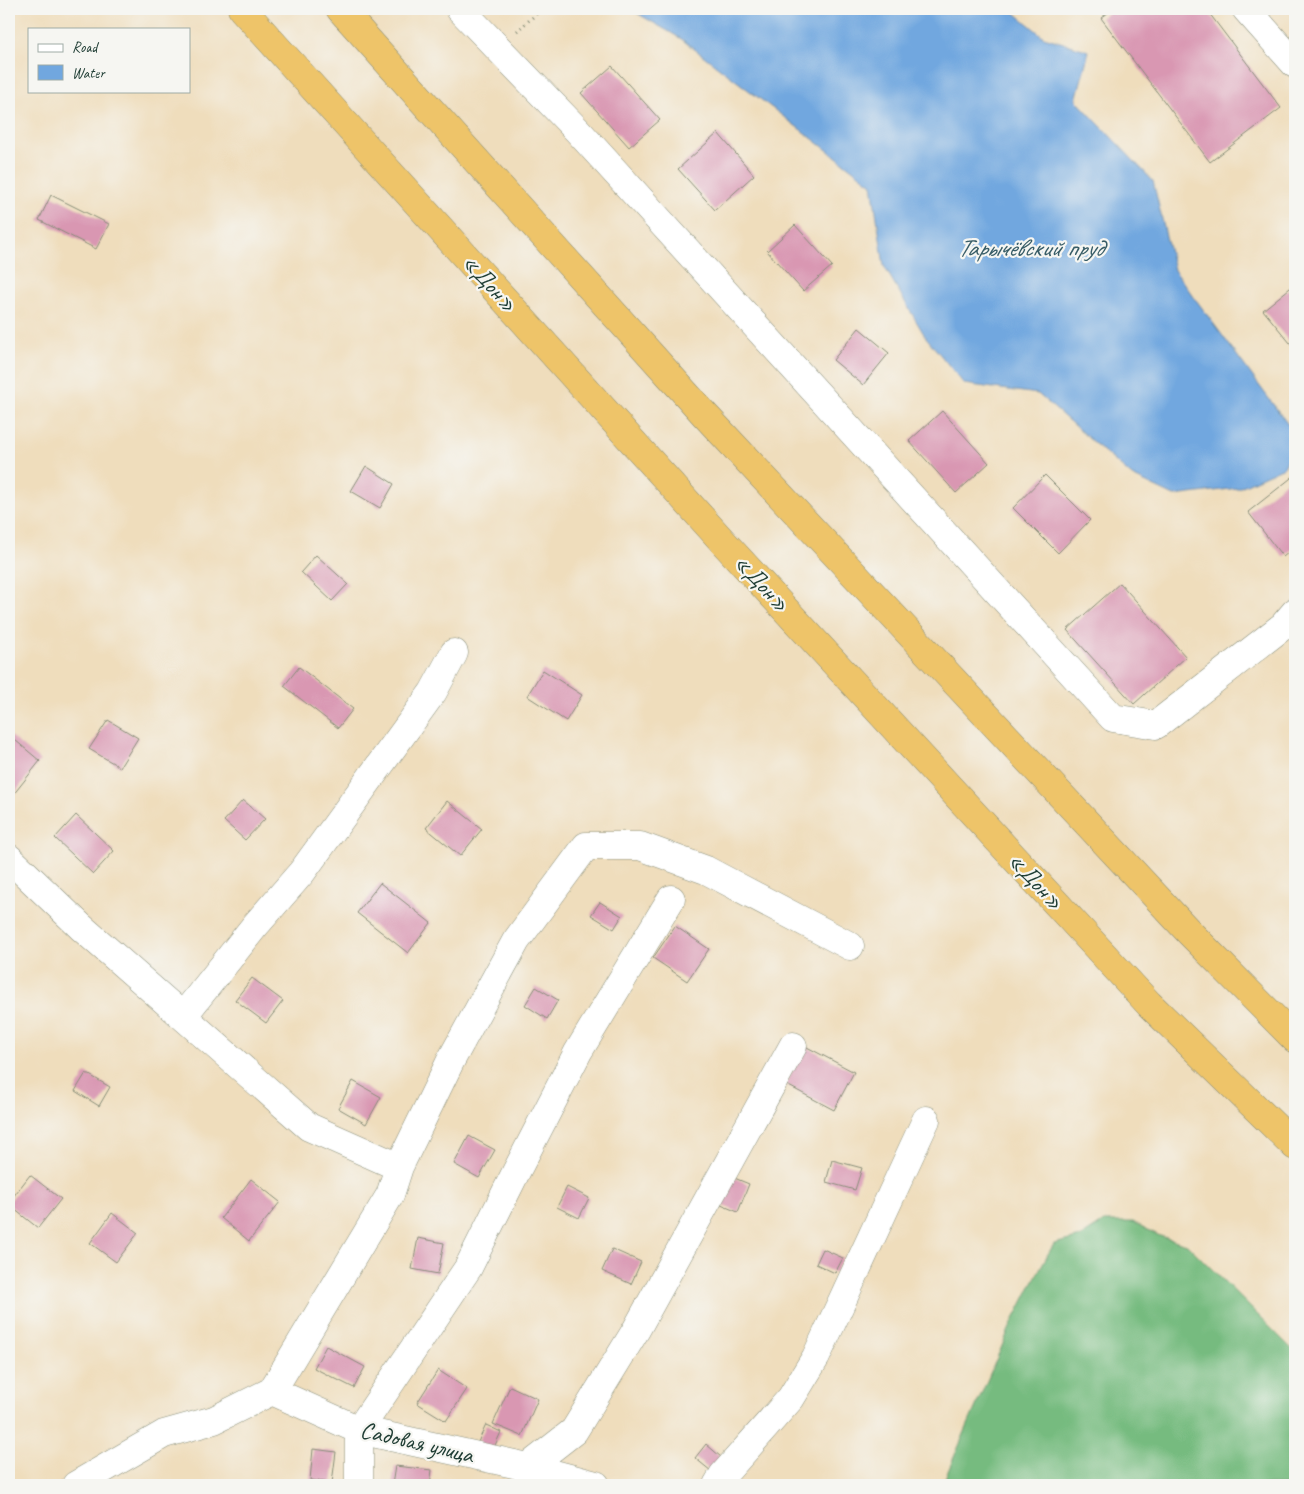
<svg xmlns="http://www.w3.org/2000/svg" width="1304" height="1494" viewBox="0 0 1304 1494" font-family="Caveat,sans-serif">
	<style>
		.forest { fill: #76bb7f; stroke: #4a7c5a }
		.water { fill: #71a7df; stroke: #48728a }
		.building { fill: #d997b2 }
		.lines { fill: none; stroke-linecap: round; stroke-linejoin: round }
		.minor-casing { stroke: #878d78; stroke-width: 29 }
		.highway-casing { stroke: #878d78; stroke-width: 29 }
		.path { stroke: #878d78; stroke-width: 3; stroke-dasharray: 1 4; stroke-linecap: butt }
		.minor { stroke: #fff; stroke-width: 28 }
		.highway { stroke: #eec469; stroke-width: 28 }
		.labels { text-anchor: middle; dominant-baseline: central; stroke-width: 4.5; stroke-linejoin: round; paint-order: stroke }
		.street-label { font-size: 24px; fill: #1f3d34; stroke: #f6f6f2 }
		.water-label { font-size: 25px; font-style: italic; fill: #385d67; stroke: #f6f6f2 }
	</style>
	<rect width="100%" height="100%" fill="#f6f6f2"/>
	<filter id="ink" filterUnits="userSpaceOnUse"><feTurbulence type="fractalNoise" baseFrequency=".02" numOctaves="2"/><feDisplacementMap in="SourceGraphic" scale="10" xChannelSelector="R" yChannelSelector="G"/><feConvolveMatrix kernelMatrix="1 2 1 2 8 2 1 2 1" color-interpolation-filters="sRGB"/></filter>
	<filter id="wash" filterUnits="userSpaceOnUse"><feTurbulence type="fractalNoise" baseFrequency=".0096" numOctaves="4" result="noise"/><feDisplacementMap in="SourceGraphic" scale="20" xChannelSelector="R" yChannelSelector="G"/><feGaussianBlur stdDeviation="1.12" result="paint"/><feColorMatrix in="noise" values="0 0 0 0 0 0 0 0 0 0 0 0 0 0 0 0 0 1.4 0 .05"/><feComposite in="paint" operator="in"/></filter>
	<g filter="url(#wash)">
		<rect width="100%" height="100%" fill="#efddbc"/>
		<path class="forest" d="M1104,1222H1133L1160,1236L1187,1244L1295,1352V1485H942L1012,1323C1026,1297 1038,1270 1054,1244L1081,1237Z"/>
		<path class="water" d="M632,9H1010L1044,37L1089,51L1076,100L1153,181L1174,270L1295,434V445L1284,467L1238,488L1174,496L1132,476L1038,394L964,384L925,336L884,266L872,184L680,38L635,12Z"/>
		<g id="blocks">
			<path class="building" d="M1113,9H1206L1281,108L1210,162L1101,18Z
				M612,66L660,120L629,147L581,93Z
				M718,133L754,175L715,210L678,169Z
				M51,195L109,224L96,249L39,220Z
				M795,225L832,266L803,291L767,251Z
				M1295,284V349L1263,310Z
				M859,328L889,353L863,385L833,360Z
				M942,411L989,463L956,493L909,441Z
				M366,466L394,484L380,508L351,491Z
				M1045,475L1090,520L1058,553L1013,508Z
				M1295,475V547L1283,557L1248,512Z
				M316,555L348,584L332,601L301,572Z
				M1120,583L1186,657L1134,704L1067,630Z
				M299,667L353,709L338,728L284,686Z
				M543,670L582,695L566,721L527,696Z
				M108,720L138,738L120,767L89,749Z
				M9,735L40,761L9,800Z
				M243,800L265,819L245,840L224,821Z
				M447,801L482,829L460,856L426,828Z
				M76,815L114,851L93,874L55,838Z
				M380,883L431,923L408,953L357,913Z
				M600,902L622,916L614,929L591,915Z
				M675,926L709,949L687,981L653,958Z
				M252,978L283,1001L266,1023L235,1000Z
				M536,987L558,1000L547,1019L525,1005Z
				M805,1046L854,1072L834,1110L785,1084Z
				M86,1073L110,1087L99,1106L75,1091Z
				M353,1081L381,1097L366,1124L338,1108Z
				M469,1136L495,1150L479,1178L454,1164Z
				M832,1160L862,1168L855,1190L826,1182Z
				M30,1175L61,1199L38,1228L9,1205V1202Z
				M732,1177L749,1184L738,1212L721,1205Z
				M251,1179L280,1202L249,1241L221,1218Z
				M567,1187L589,1198L579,1218L557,1207Z
				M112,1213L138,1233L116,1262L90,1243Z
				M418,1238L444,1243L438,1274L412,1269Z
				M612,1249L641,1262L631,1284L602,1271Z
				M823,1249L843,1258L835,1273L816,1264Z
				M326,1346L365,1367L354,1388L314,1368Z
				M438,1370L467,1389L446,1421L417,1403Z
				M510,1386L538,1399L522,1436L493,1424Z
				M486,1425L501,1432L492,1452L477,1444Z
				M706,1444L721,1457L711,1471L695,1458Z
				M313,1449L336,1452L332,1483L310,1480Z
				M395,1466L432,1470L430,1485H392Z"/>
		</g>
	</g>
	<g filter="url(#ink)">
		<use href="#blocks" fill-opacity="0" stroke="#878d78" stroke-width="1"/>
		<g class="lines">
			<defs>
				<path id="minor" d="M460,9L578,131L1113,718L1156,725L1283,626L1295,612
					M1246,9L1295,64
					M9,858L81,927L309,1127L399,1167
					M183,1016L254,927L302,872L433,692L454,653
					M272,1391L359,1430L528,1467L596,1485
					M76,1485L164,1434L214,1420L272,1391L390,1195L399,1167L451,1060L516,941L586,846H640L706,870L850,946
					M359,1485V1430L468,1268L516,1172L578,1052L671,899
					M528,1485V1467L574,1431L636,1330L793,1046
					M717,1485L723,1475L791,1398L816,1357L926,1120"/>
				<path id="highway" d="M242,9L726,545L1149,1004L1295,1146
					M340,9L705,415L1190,933L1295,1039"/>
			</defs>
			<use href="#minor" class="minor-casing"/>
			<use href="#highway" class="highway-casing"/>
			<path class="path" d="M517,31L542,9"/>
			<use href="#minor" class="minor"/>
			<use href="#highway" class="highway"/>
		</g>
	</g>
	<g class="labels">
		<g class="street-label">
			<text transform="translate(490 283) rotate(48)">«Дон»</text>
			<text transform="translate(762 583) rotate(47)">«Дон»</text>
			<text transform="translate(1036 881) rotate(47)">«Дон»</text>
			<text transform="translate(417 1442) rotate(13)">Садовая улица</text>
		</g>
		<g class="water-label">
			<text x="1030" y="248">Тарычёвский пруд</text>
		</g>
	</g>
	<rect width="1304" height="1494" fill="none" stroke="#f6f6f2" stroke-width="30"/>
	<rect x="28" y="28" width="162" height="65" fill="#f6f6f2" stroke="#a0aca6"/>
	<rect x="38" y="44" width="25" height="8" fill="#ffffff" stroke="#a0aca6"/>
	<text x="72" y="52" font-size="15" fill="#1f3d34">Road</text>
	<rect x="38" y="65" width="25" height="15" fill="#71a7df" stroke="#a0aca6"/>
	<text x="72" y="78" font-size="15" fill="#1f3d34">Water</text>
</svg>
